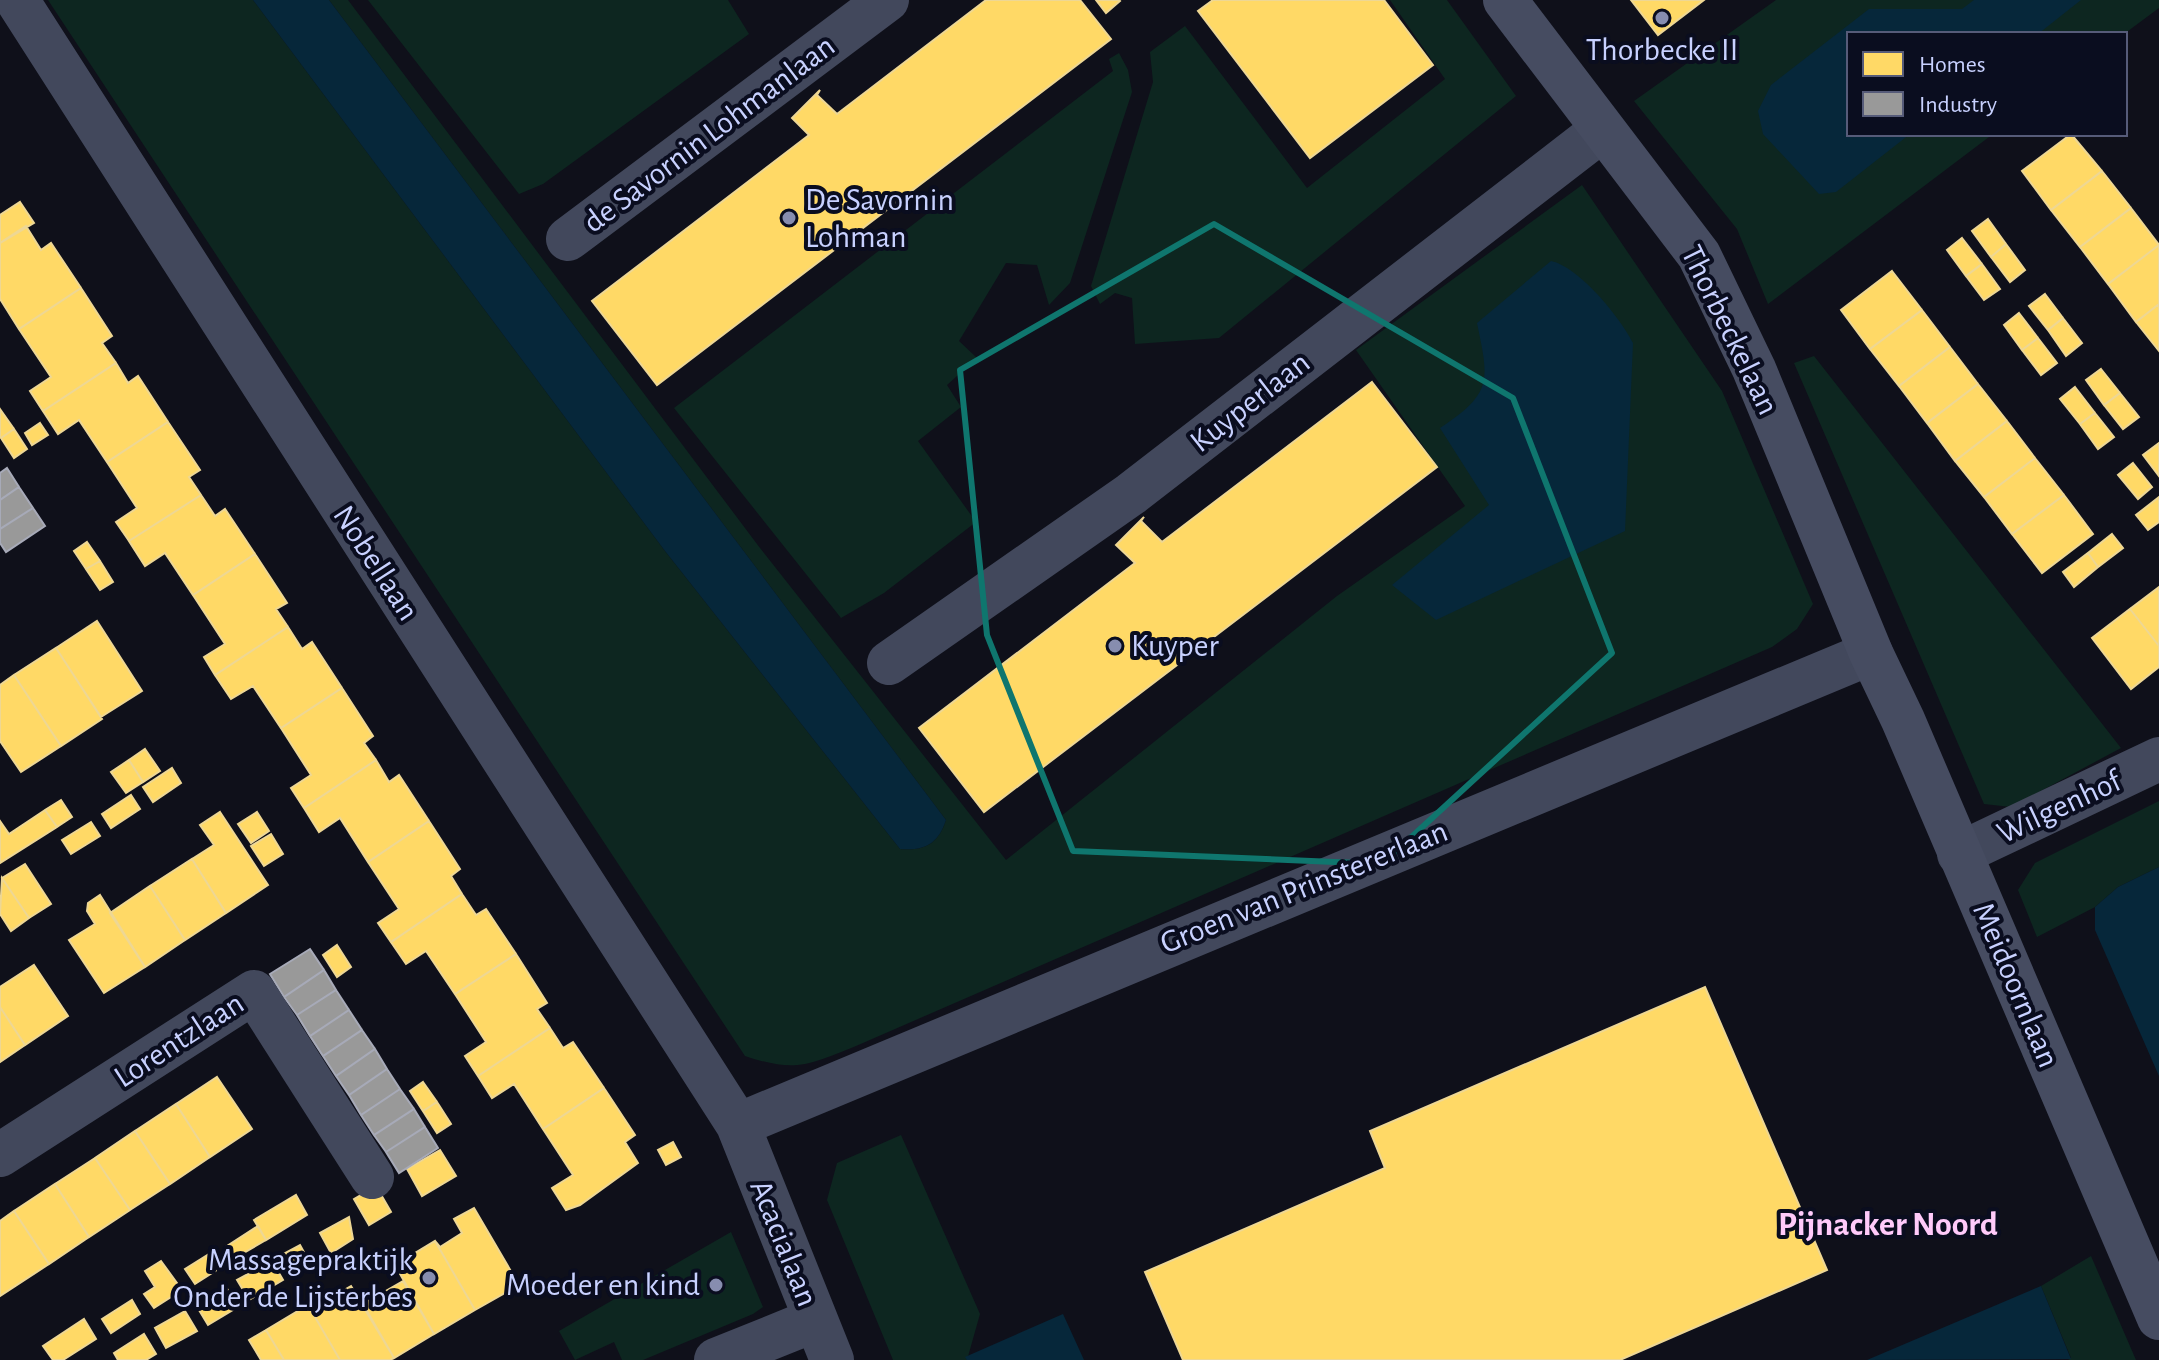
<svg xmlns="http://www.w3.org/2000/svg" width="2159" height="1360" viewBox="0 0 2159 1360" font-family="'Alegreya Sans',sans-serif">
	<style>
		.green { fill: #0d2620 }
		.water { fill: #06273a }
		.homes { fill: #ffd966; stroke: #eed794; stroke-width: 2 }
		.industry { fill: #999; stroke: #a7aab8; stroke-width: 2 }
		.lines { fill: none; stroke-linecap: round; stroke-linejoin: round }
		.street { stroke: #42485c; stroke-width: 44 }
		.secondary { stroke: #464c61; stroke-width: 44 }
		.marked { fill: none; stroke: #0f766e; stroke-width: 6; stroke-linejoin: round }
		.poi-dot { fill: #878daf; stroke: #0a0d1f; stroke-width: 3 }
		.labels { text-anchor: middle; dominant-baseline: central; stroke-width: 8; stroke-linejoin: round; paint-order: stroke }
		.poi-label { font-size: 32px; fill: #c8d1ff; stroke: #0a0d1f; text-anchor: start }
		.street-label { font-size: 32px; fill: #c8d1ff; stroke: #0a0d1f }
		.neighbourhood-label { font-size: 34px; font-weight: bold; fill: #ffcafa; stroke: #0a0d1f }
	</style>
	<rect width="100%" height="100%" fill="#0f101a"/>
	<path class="green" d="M48,0H253L665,551L900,849C925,851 938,844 946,820L329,0H348L760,548L1006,860L1337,596L1465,506L1356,350L1582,185L1722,391L1813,604L1797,629L1772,647L856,1046C808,1065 796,1073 745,1056Z
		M368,0H728L749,34L543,184L519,194Z
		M1390,0H1447L1516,96L1219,338L1135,344L1132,298L1115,293L1100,304L1091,286L1153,82L1150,52L1185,26L1307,188L1445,79Z
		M1776,0H2159V8L2124,34H1849V134H1993L1768,304L1737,229L1634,101Z
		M1119,53L1128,70L1132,92L1070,283L1049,305L1037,265L1006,263L959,341L977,358L947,385L961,407L918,441L976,522L884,593L841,618L674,408L1113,71L1109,59Z
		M1814,356L2121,748L2011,807L1984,804L1794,363Z
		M2159,801V867L2118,887L2095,907L2037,937L2018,890L2035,863Z
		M901,1135L980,1314L967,1360H893L827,1200L837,1163Z
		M731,1232L763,1307L753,1314L643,1360H622L614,1342L575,1360L559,1331Z
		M2091,1256L2136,1360H2068L2071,1358L2041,1286Z"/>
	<path class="water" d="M253,0H329L946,820C938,844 925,851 900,849L665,551Z
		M1974,0H2081L2038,34H1849V134H1910L1836,192L1819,194L1763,134L1758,111L1771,85L1869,9H1962Z
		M1551,261C1579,267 1620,317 1633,343L1625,531L1436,620L1392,585L1489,505L1440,428C1493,393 1489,381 1477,323Z
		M2159,867V1076L2095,930V907L2118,887Z
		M2041,1286L2071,1359L1867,1360Z
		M1063,1314L1084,1360H967L965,1357Z"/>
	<path class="homes" d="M986,0H1080L1111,39L657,385L592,301L809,135L792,118L820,90L817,95L837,114Z
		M1096,0H1119L1120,1L1106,13Z
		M1213,0H1384L1433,65L1310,158L1198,11Z
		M1631,0H1704L1658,35Z
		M2071,134L2102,171L2051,210L2022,171Z
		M2102,171L2131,208L2080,247L2051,210Z
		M20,202L34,223L0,243V215Z
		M2131,208L2159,245L2108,284L2080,247Z
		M1988,219L2006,244L1991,257L1972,231Z
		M26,226L41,250L51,243L81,288L19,329L0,299V243Z
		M1962,238L1982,264L1966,276L1947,250Z
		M2006,244L2025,270L2010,282L1991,257Z
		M2159,245V304L2136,322L2108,284Z
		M1982,264L2000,289L1984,300L1966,276Z
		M1892,271L1922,310L1870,349L1841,310Z
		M81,288L112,336L102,343L116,363L43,411L30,391L51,377L19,329Z
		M2045,294L2063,318L2048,330L2029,306Z
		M2159,304V351L2136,322Z
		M1922,310L1950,347L1899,386L1870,349Z
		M2019,313L2038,338L2022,350L2004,325Z
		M2063,318L2082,343L2066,356L2048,330Z
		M2038,338L2057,363L2041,375L2022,350Z
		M1950,347L1978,384L1927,423L1899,386Z
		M116,363L128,383L138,376L168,422L107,462L79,420L58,434L43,411Z
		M2101,369L2120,393L2104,405L2086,380Z
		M1372,382L1437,467L984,812L919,728L1135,563L1116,545L1144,517L1141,521L1162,542Z
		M1978,384L2007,421L1955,461L1927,423Z
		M2075,387L2095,413L2080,424L2060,399Z
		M2120,393L2139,417L2123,429L2104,405Z
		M0,409L14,429L1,438L0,437Z
		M2095,413L2114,437L2098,449L2080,424Z
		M2007,421L2035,458L1984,497L1955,461Z
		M168,422L200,470L189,477L201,495L129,541L116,522L137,508L107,462Z
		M40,423L48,435L32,445L25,433Z
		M14,429L27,449L14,458L1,438Z
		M2159,443V476L2143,455Z
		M2035,458L2064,495L2012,534L1984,497Z
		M2133,463L2152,487L2138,499L2118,475Z
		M201,495L215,516L225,509L255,554L193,595L165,553L145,566L129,541Z
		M2064,495L2093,534L2042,573L2012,534Z
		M2159,497V522L2148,530L2136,515Z
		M2112,534L2123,548L2098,567L2088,553Z
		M87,542L100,561L86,569L74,551Z
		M2088,553L2098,567L2074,587L2063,572Z
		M255,554L287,603L276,609L288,627L215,675L204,657L225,644L193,595Z
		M100,561L113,582L100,590L86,569Z
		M2159,587V646L2130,609Z
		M2130,609L2159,646V667L2131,689L2092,638Z
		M97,621L142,691L101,717L56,648Z
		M288,627L302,649L312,642L342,688L281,728L253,686L231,699L215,675Z
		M56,648L102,719L61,746L14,675Z
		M14,675L61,746L21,772L0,741V685Z
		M342,688L373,736L364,743L376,760L304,808L291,788L311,775L281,728Z
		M145,749L160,771L143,782L129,760Z
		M129,760L143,782L126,793L111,772Z
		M376,760L389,782L399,775L429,821L368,862L340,818L319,832L304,808Z
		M172,768L181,783L153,802L143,787Z
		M131,795L140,809L111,828L102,814Z
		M61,800L72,817L57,827L45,810Z
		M45,810L57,827L0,863V821L9,834Z
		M220,812L268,885L226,913L192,859L214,845L200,825Z
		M257,812L269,831L251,843L238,824Z
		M429,821L460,869L451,876L462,894L391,942L378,923L399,909L368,862Z
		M91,822L100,836L71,854L62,840Z
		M271,834L283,854L264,866L251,846Z
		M192,859L226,913L185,940L150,886Z
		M25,864L51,904L29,918L2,878Z
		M2,878L29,918L11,931L0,914Z
		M150,886L185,940L145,967L110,913Z
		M462,894L476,915L486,909L516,954L455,994L426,951L406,964L391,942Z
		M100,895L145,967L104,993L69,940L95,924L87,911L88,903Z
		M337,945L351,967L337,977L323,955Z
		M516,954L547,1003L537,1009L550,1028L478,1076L465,1056L486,1042L455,994Z
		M34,965L68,1016L25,1045L0,1007V987Z
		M1705,987L1827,1270L1620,1360H1183L1145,1272L1385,1168L1370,1131Z
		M0,1007L25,1045L0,1062Z
		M550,1028L563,1048L573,1042L604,1088L543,1129L514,1084L492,1098L478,1076Z
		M217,1077L252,1129L210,1157L176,1104Z
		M423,1082L437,1102L423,1111L410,1091Z
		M604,1088L635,1135L625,1142L638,1163L580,1205L566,1210L552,1188L573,1175L543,1129Z
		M437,1102L451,1124L437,1133L423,1111Z
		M176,1104L210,1157L170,1184L135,1131Z
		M135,1131L170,1184L130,1210L95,1158Z
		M673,1142L681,1157L666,1165L658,1150Z
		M440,1150L456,1176L422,1196L407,1169Z
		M95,1158L130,1210L89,1237L55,1184Z
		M55,1184L89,1237L49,1264L14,1211Z
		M376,1186L391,1212L369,1225L354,1199Z
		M296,1195L307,1215L266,1240L254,1220Z
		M474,1208L519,1285L475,1310L435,1241L440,1247L462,1233L454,1219Z
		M14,1211L49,1264L0,1296V1221Z
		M349,1217L353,1239L331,1253L320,1233Z
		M258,1226L266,1240L235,1258L227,1246Z
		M435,1241L475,1310L434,1334L395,1265Z
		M300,1245L311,1265L289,1277L278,1257Z
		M214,1251L223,1266L195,1284L185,1269Z
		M161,1261L182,1290L154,1308L144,1294L155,1287L145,1271Z
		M272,1261L283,1280L249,1300L237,1280Z
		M403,1281L434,1334L394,1358L363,1304Z
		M351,1286L394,1358L390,1360H340L308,1305L311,1309Z
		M226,1287L238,1307L208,1325L196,1305Z
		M132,1300L140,1314L111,1333L102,1319Z
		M308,1305L340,1360H284L266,1330Z
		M185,1311L197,1331L166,1348L155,1328Z
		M84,1319L96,1339L63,1360H53L43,1346Z
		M266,1330L284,1360H261L249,1340Z
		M144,1334L156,1354L146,1360H118L114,1353Z"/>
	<path class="industry" d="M7,468L19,487L0,500V473Z
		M19,487L33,508L0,529V500Z
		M33,508L45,526L6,552L0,543V529Z
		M310,949L324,970L284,997L270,974Z
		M324,970L336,990L297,1015L284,997Z
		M336,990L349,1010L310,1036L297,1015Z
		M349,1010L362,1030L323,1056L310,1036Z
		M362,1030L375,1049L336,1076L323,1056Z
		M375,1049L387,1069L349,1095L336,1076Z
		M387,1069L400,1089L361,1115L349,1095Z
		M400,1089L414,1109L374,1135L361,1115Z
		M414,1109L425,1127L386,1152L374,1135Z
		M425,1127L438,1148L399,1173L386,1152Z"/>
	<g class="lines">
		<path class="street" d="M17,0L738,1125L832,1360
			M568,239L887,0
			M889,663L1131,494L1602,130
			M1959,854L2159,759
			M738,1125L1871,653
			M0,1155L254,992L372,1177
			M716,1360L815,1320"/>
		<path class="secondary" d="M1505,0L1699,255L1754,369L1871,653L1903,720L2159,1318"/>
	</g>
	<path class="marked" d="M1214,224L1513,398L1612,653L1382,864L1073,851L987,635L960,370Z"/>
	<g class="poi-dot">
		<circle cx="1662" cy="18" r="8"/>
		<circle cx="789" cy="218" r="8"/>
		<circle cx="1115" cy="646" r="8"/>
		<circle cx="429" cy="1278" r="8"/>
		<circle cx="716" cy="1285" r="8"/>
	</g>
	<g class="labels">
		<g class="poi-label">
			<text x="1662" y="50" text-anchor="middle">Thorbecke II</text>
			<text x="805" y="200">De Savornin<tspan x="805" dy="37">Lohman</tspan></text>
			<text x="1131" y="646">Kuyper</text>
			<text x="413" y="1260" text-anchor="end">Massagepraktijk<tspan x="413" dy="37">Onder de Lijsterbes</tspan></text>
			<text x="700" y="1285" text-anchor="end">Moeder en kind</text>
		</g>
		<g class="street-label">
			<text transform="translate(709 134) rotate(-37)">de Savornin Lohmanlaan</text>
			<text transform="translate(1730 330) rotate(64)">Thorbeckelaan</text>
			<text transform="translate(1250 402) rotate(-38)">Kuyperlaan</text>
			<text transform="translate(376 563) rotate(57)">Nobellaan</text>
			<text transform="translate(2059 807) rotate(-25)">Wilgenhof</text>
			<text transform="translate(1304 887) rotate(-22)">Groen van Prinstererlaan</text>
			<text transform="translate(2016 985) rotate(67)">Meidoornlaan</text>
			<text transform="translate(179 1040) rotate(-33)">Lorentzlaan</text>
			<text transform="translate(784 1243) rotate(68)">Acacialaan</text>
		</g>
		<g class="neighbourhood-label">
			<text x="1888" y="1225">Pijnacker Noord</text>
		</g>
	</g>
	<rect x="1847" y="32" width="280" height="104" fill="#0a0d1f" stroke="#565b79" stroke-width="2"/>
	<rect x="1863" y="52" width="40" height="24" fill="#ffd966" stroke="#565b79" stroke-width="2"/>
	<text x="1919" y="72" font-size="24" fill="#c8d1ff">Homes</text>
	<rect x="1863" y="92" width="40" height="24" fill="#999999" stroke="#565b79" stroke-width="2"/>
	<text x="1919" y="112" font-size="24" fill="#c8d1ff">Industry</text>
</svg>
